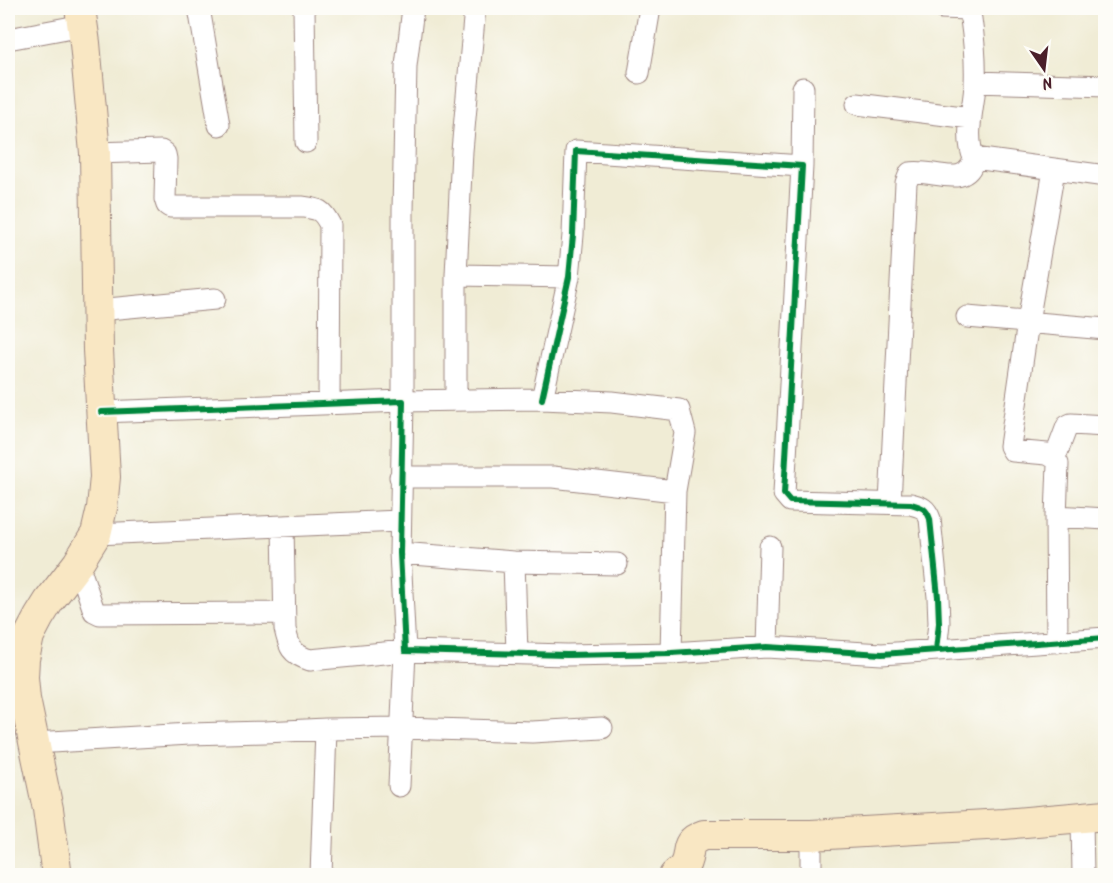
<svg xmlns="http://www.w3.org/2000/svg" width="1113" height="883" viewBox="0 0 1113 883" font-family="Kalam,sans-serif">
	<style>
		.lines { fill: none; stroke-linecap: round; stroke-linejoin: round }
		.street-casing { stroke: #9d8680; stroke-width: 23 }
		.secondary-casing { stroke: #9d8680; stroke-width: 32 }
		.street { stroke: #fff; stroke-width: 21 }
		.secondary { stroke: #f9e7c3; stroke-width: 30 }
		.cycleway-casing { stroke: #fdfcf7; stroke-width: 10 }
		.cycleway { stroke: #00873e; stroke-width: 6 }
	</style>
	<rect width="100%" height="100%" fill="#fdfcf7"/>
	<filter id="ink" filterUnits="userSpaceOnUse"><feTurbulence type="fractalNoise" baseFrequency=".0167" numOctaves="2"/><feDisplacementMap in="SourceGraphic" scale="12" xChannelSelector="R" yChannelSelector="G"/><feConvolveMatrix kernelMatrix="1 2 1 2 8 2 1 2 1" color-interpolation-filters="sRGB"/></filter>
	<filter id="wash" filterUnits="userSpaceOnUse"><feTurbulence type="fractalNoise" baseFrequency=".008" numOctaves="4" result="noise"/><feDisplacementMap in="SourceGraphic" scale="24" xChannelSelector="R" yChannelSelector="G"/><feGaussianBlur stdDeviation="1.35" result="paint"/><feColorMatrix in="noise" values="0 0 0 0 0 0 0 0 0 0 0 0 0 0 0 0 0 1.4 0 .05"/><feComposite in="paint" operator="in"/></filter>
	<g filter="url(#wash)">
		<rect width="100%" height="100%" fill="#f0ecd5"/>
	</g>
	<g filter="url(#ink)">
		<g class="lines">
			<defs>
				<path id="street" d="M199,8L219,125
					M304,8L306,142
					M413,8L406,66L403,211V401L542,399L612,402L679,410L685,433L675,491L671,653
					M475,8L462,151L456,275L569,277
					M942,8L967,9L971,19C974,40 976,63 975,84C974,108 964,135 974,158L1106,176
					M8,39L83,25
					M639,73L650,8
					M975,82L1106,86
					M857,104L971,118
					M95,153L161,151L165,154L166,159L165,199L167,205L170,207H302C318,209 322,209 330,225L329,403
					M802,166L803,88
					M1054,170L1028,322L1010,446L1013,451L1047,454L1055,458
					M97,310L215,299
					M967,317L1106,329
					M542,399L569,277L573,235L576,151L802,166L784,494L790,501L911,504C922,507 926,508 930,519L938,597L939,623L936,650
					M456,400V275
					M101,412L403,401L400,553L405,651L567,655L671,653L767,647L882,654L1106,638
					M400,477H553L675,491
					M890,503L906,183L910,173C931,168 967,191 974,158
					M1056,516L1106,519
					M283,526L285,629C289,647 291,654 310,660L405,651L399,786
					M96,534L400,521
					M400,553L514,562L617,564
					M514,562L517,653
					M78,563L94,611L100,614L284,613
					M1057,642L1056,516L1058,464L1055,458L1067,426L1071,424L1106,426
					M767,647L770,547
					M34,743L190,734L265,732L326,729L402,728L532,732L602,728
					M1082,818L1083,876
					M811,835V876
					M321,876L326,729"/>
				<path id="secondary" d="M57,876L48,809L25,699L23,677L24,659L29,636L39,617L49,601L78,563L96,534L102,508L105,477L98,350L95,153L85,43L80,8
					M674,876C675,875 681,870 682,869C694,855 680,843 704,835H811L1004,824L1106,815"/>
			</defs>
			<use href="#street" class="street-casing"/>
			<use href="#secondary" class="secondary-casing"/>
			<use href="#street" class="street"/>
			<use href="#secondary" class="secondary"/>
			<defs>
				<path id="cycleway" d="M542,399L569,277L573,235L576,151L802,166L784,494L790,501L911,504C922,507 926,508 930,519L938,597L939,623L936,650
					M101,412L403,401L400,553L405,651L567,655L671,653L767,647L882,654L1106,638"/>
			</defs>
			<use href="#cycleway" class="cycleway-casing"/>
			<use href="#cycleway" class="cycleway"/>
		</g>
	</g>
	<rect width="1113" height="883" fill="none" stroke="#fdfcf7" stroke-width="30"/>
	<g transform="translate(1044 69) rotate(166)" stroke="#fdfcf7" stroke-width="4.5" paint-order="stroke">
	<path d="M0-4.5L10 22L0 15L-10 22Z" fill="#4a1f2b"/>
	<text y="-9" font-size="16" font-weight="bold" text-anchor="middle" fill="#4a1f2b">N</text>
	</g>
</svg>
